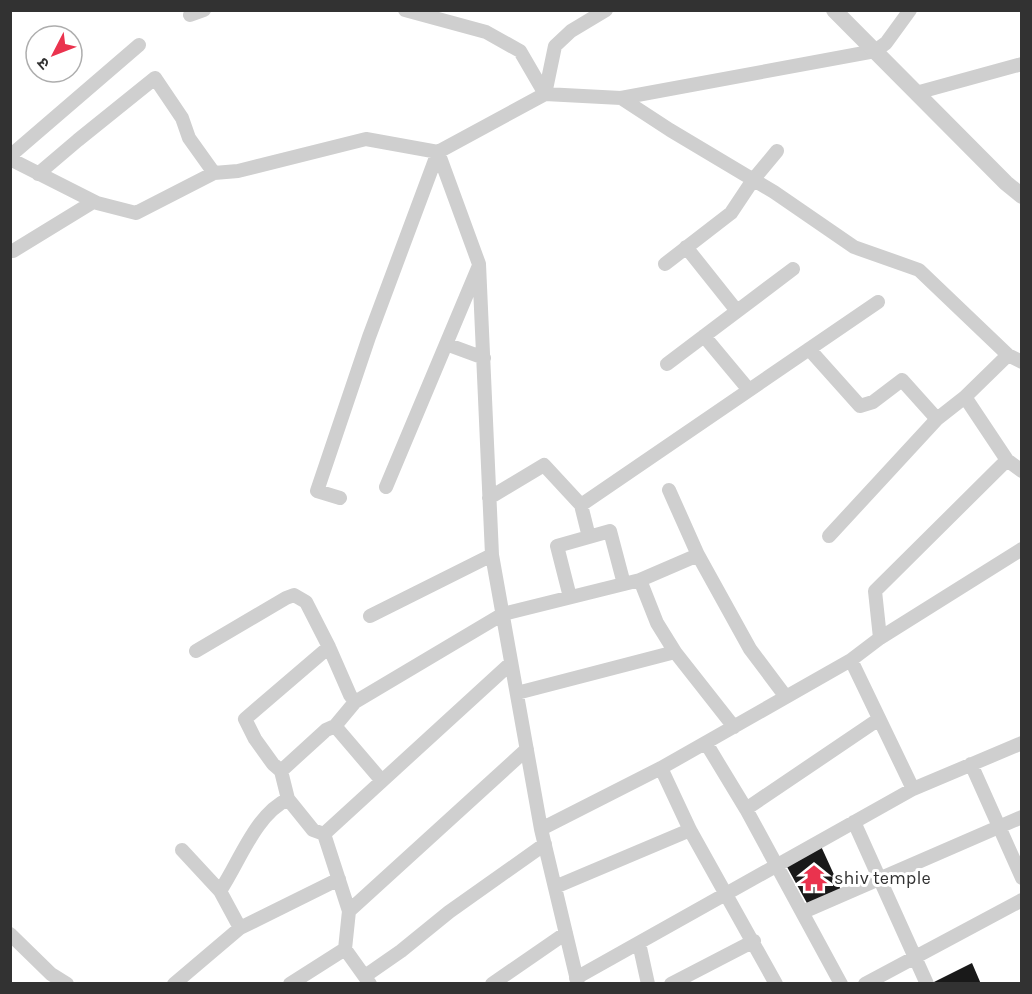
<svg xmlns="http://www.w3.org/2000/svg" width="1032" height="994" viewBox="0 0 1032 994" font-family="Karla,'Noto Sans Devanagari',sans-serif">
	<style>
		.building { fill: #191919 }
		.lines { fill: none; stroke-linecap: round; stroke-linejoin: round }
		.minor { stroke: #cfcfcf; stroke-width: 14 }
		.tertiary { stroke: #cfcfcf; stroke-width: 16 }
		.labels { text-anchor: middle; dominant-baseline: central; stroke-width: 6; stroke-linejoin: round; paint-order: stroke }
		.poi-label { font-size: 18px; fill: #323232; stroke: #fff; text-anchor: start }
	</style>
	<rect width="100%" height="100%" fill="#fff"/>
	<path class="building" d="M820,844L841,890L808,905L786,865Z
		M972,963L981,984H930Z"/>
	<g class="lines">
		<path class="minor" d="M405,10L486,32L520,51L545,94L555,46L571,31L606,10
			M910,10L886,43L875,51L621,98L670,130L774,192L854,247L919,270L1008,355L1022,362
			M190,15L204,10
			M916,93L1022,64
			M10,156L139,45
			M10,159L97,203L136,213L214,173L238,171L366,139L438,152L369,337L317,491L340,498
			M38,174L78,140L155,78L182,118L189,138L214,173
			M686,247L737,311
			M13,251L93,202
			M665,264L731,213L753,180L777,151
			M704,336L749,390
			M446,344L484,358
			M809,349L860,406L873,402L902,380L937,419
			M1008,355L965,397L1007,460L1022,471
			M667,364L793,269
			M386,487L478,268
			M489,498L544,465L581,505L878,302
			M581,505L589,537
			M829,536L937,419L965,397
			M698,555L750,649L786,697
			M640,580L698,555L669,490
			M570,597L557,546L610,531L624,584
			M370,616L492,555
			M880,638L1022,549
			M196,651L286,598L294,595L306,602L329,647L350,695L355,702
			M851,660L880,638L875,591L1007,460
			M517,693L675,652L734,727
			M335,726L382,781
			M706,743L746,809L841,984
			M971,764L1022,878
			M661,768L690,830L776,984
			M281,771L326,730L335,726L355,702L503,614L640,580L657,623L675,652
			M746,809L879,719
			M854,822L927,984
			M541,829L661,768L851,660L913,789
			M324,834L313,830L288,799L281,771L273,764L255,739L245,719L329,647
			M182,850L220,891L240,928L339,879
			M555,887L690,830
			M220,891C240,861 255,815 288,799
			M349,911L324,834L511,663
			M803,912L1022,817
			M10,934L51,974L67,984
			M639,943L648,984
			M365,976L401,951L449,912L545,844
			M576,978L913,789L1022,743
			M174,984L240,928
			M290,984L345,949
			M370,984L345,949L349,911L527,749
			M492,984L566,933
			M578,984L541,829L492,555L479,264L438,152L545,94L621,98
			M671,984L754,941
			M865,984L1022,900"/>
		<path class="tertiary" d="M834,10L1006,183L1022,196"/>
	</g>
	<defs>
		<symbol id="temple-bare" viewBox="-9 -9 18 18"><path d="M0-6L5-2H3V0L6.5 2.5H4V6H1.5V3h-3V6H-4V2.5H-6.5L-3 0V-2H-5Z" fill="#ea334e" stroke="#fff" stroke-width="2.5" paint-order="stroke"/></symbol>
	</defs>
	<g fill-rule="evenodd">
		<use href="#temple-bare" x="795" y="859" width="38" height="38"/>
	</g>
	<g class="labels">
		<g class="poi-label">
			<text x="834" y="878">shiv temple</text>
		</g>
	</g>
	<rect width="1032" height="994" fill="none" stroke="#323232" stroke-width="24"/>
	<g transform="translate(54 54) rotate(228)"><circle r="28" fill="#ffffff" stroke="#adadad" stroke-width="1.5"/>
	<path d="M0-4.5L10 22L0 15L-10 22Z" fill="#ea334e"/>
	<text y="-9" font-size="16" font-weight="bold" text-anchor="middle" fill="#323232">उ</text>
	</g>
</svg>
